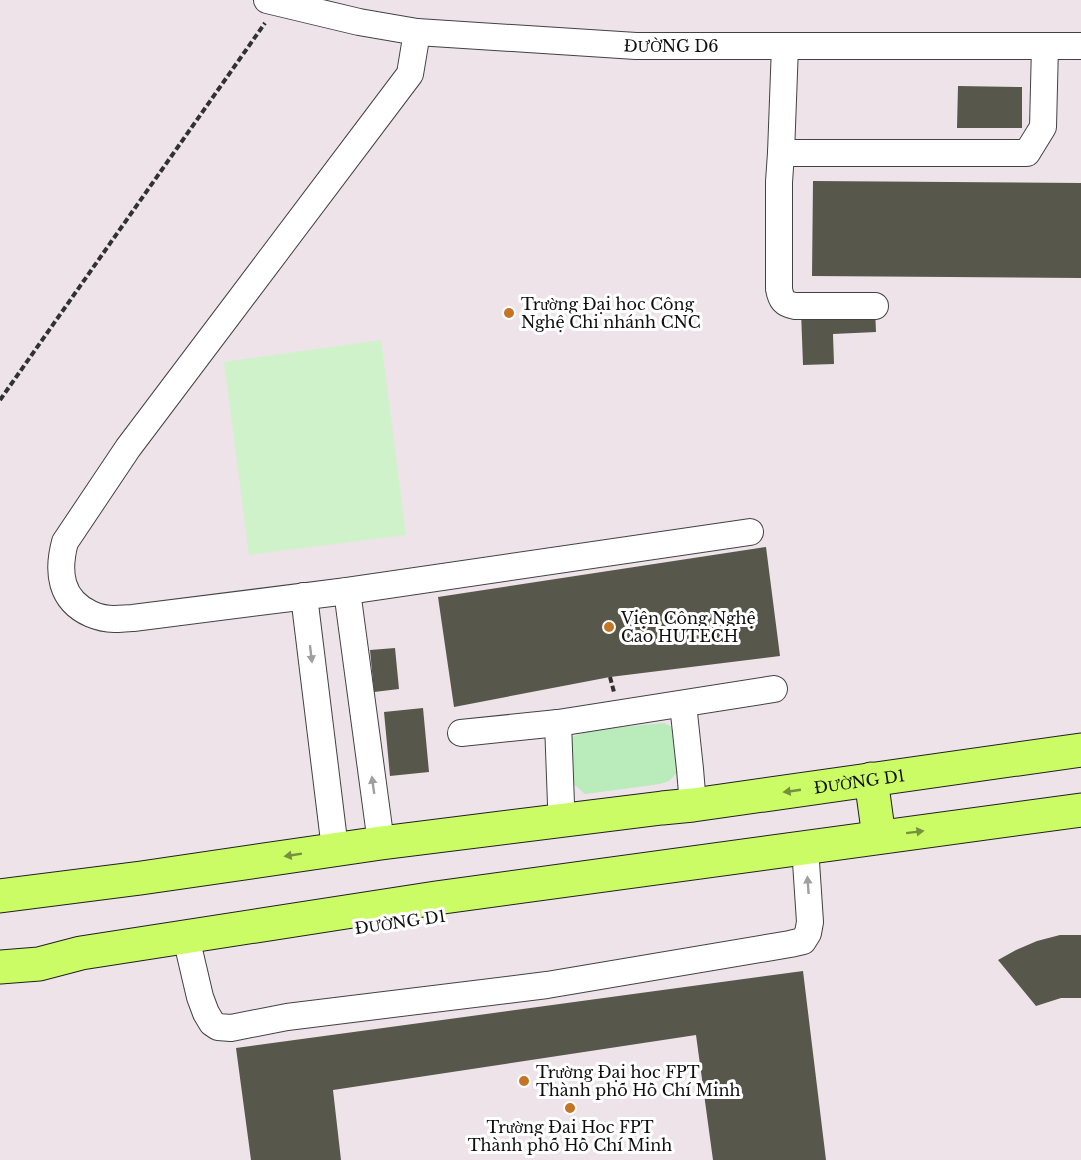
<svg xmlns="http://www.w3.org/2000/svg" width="1081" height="1160" viewBox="0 0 1081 1160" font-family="'Libre Baskerville',serif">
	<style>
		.industrial { fill: #ede3e9 }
		.green { fill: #b9ebbb }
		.pitch { fill: #cff2cb }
		.building { fill: #58574b }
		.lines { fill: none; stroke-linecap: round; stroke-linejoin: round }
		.minor-casing { stroke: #424242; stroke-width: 28 }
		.major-casing { stroke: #202020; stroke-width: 35 }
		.path { stroke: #313131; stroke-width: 4; stroke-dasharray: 6 3; stroke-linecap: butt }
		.minor { stroke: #fff; stroke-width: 26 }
		.major { stroke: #cbfb65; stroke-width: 33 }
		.oneway { fill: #9f9f9f }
		.oneway2 { fill: #76913e }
		.poi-dot { fill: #c37523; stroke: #fff; stroke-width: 2 }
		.labels { text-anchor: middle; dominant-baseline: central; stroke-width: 6; stroke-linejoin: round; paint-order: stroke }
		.street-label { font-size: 16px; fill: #0f0f0f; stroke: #fff }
		.poi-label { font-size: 16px; fill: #0f0f0f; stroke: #fff; text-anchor: start }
	</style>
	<rect width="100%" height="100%" fill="#fafff1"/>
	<path class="industrial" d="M0,0H1081V1160H0Z"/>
	<path class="green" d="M664,723L675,729L678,772L669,781L660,784L585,794L568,779L566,760L572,737L590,730Z"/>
	<path class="pitch" d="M381,340L406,535L249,555L224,362Z"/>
	<path class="building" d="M958,86L1022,87V128H957Z
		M813,181L1081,183V278L812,276Z
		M875,308L876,332L833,334L834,364L803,365L801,311Z
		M766,547L780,656L610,677L454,707L438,597Z
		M395,648L399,689L374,692L370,650Z
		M423,708L429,772L390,776L384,712Z
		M1060,935H1081V998H1061L1036,1006L998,960L1016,950L1037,941Z
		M803,971L826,1160H713L696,1035L333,1090L341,1160H251L236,1048Z"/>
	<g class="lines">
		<defs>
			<g id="minor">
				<path id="s1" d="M267,0L359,22L417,32L636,46H1081"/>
				<path d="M417,32L410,74L128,448L65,542C57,572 60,600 91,614C98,617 107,619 114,619C121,619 127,618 133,618L347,591L750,532"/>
				<path d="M785,46L781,153H1027L1043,127L1045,46"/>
				<path d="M781,153L779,182V289C781,300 784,304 795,306H875"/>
				<path d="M347,591L381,843"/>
				<path d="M304,596L335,849"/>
				<path d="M683,704L690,769L693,805"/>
				<path d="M558,723L561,804"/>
				<path d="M461,733L558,723L774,689"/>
				<path d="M189,950L200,997L206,1013L212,1023L218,1027L231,1028L287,1017L547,985L790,944L803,941L808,933L810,922L805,847"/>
			</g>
			<g id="major">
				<path d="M871,779L879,837"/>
				<path id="s2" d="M0,896L141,878L381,843L662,808L693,805L1081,750"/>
				<path d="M0,967L39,964L81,953L436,898L1081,810"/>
			</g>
		</defs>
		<use href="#minor" class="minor-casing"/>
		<use href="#major" class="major-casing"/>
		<path class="path" d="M0,400L265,23
			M610,677L614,692"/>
		<use href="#minor" class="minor"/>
		<use href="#major" class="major"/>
	</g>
	<defs><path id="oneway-solid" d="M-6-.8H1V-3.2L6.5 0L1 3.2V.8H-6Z" transform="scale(1.5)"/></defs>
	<g class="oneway">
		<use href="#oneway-solid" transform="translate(311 654) rotate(83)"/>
		<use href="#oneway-solid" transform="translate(373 785) rotate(-98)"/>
		<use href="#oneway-solid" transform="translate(808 885) rotate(-94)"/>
	</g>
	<g class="oneway2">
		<use href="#oneway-solid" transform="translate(792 791) rotate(172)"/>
		<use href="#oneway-solid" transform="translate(915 832) rotate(-7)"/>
		<use href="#oneway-solid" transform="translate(293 855) rotate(171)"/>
	</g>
	<g class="poi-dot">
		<circle cx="509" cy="313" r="6"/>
		<circle cx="609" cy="627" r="6"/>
		<circle cx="524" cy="1081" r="6"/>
		<circle cx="570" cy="1108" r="6"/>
	</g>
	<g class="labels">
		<g class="street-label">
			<text stroke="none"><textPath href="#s1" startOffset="408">ĐƯỜNG D6</textPath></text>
			<text stroke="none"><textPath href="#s2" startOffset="867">ĐƯỜNG D1</textPath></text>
			<text transform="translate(400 922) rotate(-8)">ĐƯỜNG D1</text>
		</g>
		<g class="poi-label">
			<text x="521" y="304">Trường Đại học Công<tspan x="521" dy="18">Nghệ Chi nhánh CNC</tspan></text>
			<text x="621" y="618">Viện Công Nghệ<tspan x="621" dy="18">Cao HUTECH</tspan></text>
			<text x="536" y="1072">Trường Đại học FPT<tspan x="536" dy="18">Thành phố Hồ Chí Minh</tspan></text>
			<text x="570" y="1127" text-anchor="middle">Trường Đại Học FPT<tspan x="570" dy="18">Thành phố Hồ Chí Minh</tspan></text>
		</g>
	</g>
</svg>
